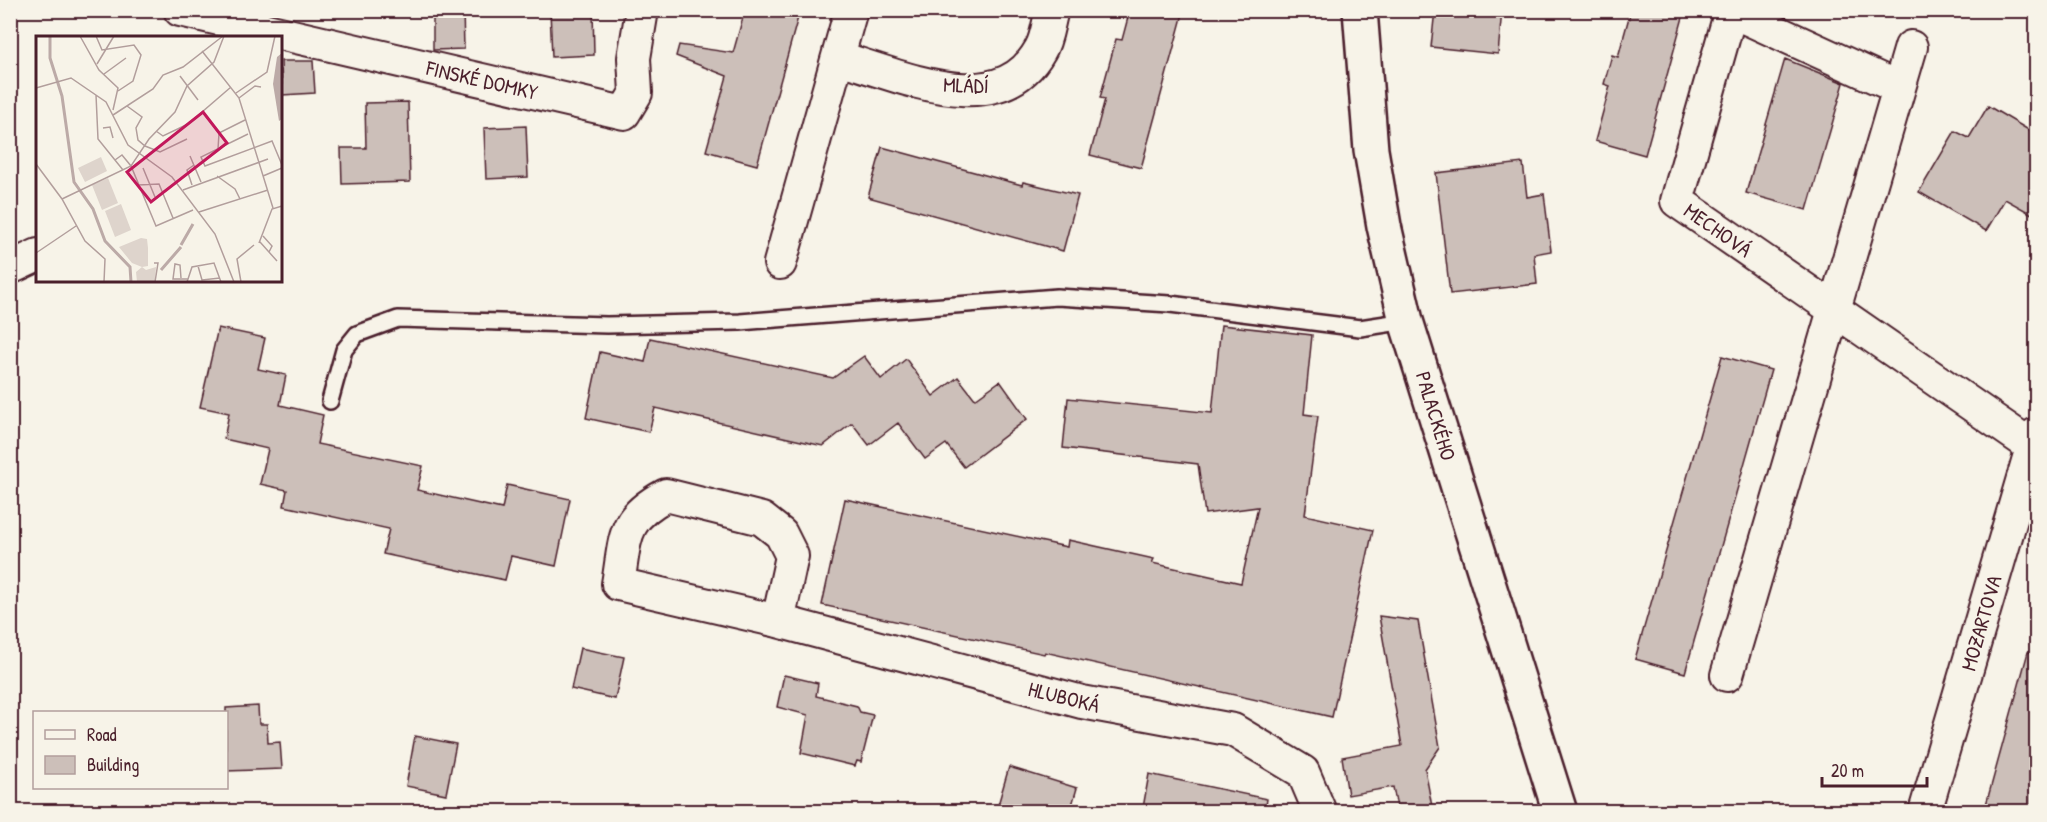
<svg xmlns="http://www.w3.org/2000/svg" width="2047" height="822" viewBox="0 0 2047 822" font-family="'Patrick Hand',sans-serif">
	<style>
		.building { fill: #ccbfb9; stroke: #4a1f2b; stroke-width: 1.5 }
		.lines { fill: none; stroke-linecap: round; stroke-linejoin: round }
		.service-casing { stroke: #4a1f2b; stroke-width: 20 }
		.minor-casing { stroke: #4a1f2b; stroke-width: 36 }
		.tertiary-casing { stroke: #4a1f2b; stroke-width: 38 }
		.service { stroke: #f7f3e8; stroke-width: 15 }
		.minor { stroke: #f7f3e8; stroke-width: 32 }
		.tertiary { stroke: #f7f3e8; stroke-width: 33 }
		.labels { text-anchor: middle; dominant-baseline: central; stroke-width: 6; stroke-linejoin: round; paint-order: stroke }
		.street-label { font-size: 21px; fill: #4a1f2b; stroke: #f7f3e8 }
		.inset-river { fill: none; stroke: #bcaaa7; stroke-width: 3 }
		.inset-road { fill: none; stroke: #b29e9c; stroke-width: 1.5 }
		.view { fill: #c2185b; fill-opacity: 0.15; stroke: #c2185b; stroke-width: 3 }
		.inset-edge { fill: none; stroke: #4a1f2b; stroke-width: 3 }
	</style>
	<rect width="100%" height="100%" fill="#f7f3e8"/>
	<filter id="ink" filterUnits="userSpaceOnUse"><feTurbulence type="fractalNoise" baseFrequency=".0167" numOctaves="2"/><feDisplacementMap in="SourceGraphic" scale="12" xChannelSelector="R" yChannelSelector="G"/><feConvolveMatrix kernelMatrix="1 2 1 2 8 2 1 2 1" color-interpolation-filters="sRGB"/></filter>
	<g filter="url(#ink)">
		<path class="building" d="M433,10H463L464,49L433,50Z
			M550,10H593L594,55L552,57Z
			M745,10H800L757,165L706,151L727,76L676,56L679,45L733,53Z
			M1130,10H1184L1141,168L1090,155L1105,99L1100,98L1116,39L1122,40Z
			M1435,10H1502L1498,54L1431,47Z
			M1631,10H1685L1645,155L1595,141L1610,86L1604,84L1612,55L1618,57Z
			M1785,59L1844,83L1807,210L1746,193Z
			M281,61H313L315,93L282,95Z
			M408,102L410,182L342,184L341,148H366L365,103Z
			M1988,106L2037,135V217L2005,199L1986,231L1919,192L1955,131L1969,138Z
			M526,126L528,177L486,179L484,128Z
			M882,147L1022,185L1023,182L1078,195L1063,251L868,197Z
			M1523,163L1527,197L1544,194L1551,251L1534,254L1537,284L1450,294L1436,173Z
			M1221,325L1312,335L1304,414L1318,416L1305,515L1373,530L1332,717L1045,652L1044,654L822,605L845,499L1067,547L1068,540L1154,559L1152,563L1241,583L1258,507L1205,514L1198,464L1063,448L1068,398L1212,413Z
			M218,328L265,338L258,369L286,375L280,405L323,415L317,444L423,466L417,490L502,509L507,485L570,499L556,566L511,556L505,580L383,554L389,529L284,506L287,490L260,484L268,449L224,439L229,413L200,407Z
			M650,338L833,378L864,356L881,379L906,359L933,396L958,377L975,399L1000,381L1027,419L964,467L946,444L925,459L898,423L869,445L852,423L823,446L655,408L649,432L586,418L600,352L645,362Z
			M1722,356L1771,370L1685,673L1635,659Z
			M1379,616L1418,621L1440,747L1425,769L1433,812H1398L1393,787L1348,795L1342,757L1402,746Z
			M580,648L624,657L615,699L571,689Z
			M2028,652L2037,653V812H1984Z
			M784,675L818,683L816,696L857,706L860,712L873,715L861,762L857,761L855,766L801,753L808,715L777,707Z
			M258,706L259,724H267L268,743L280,742L282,769L226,771V708Z
			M415,736L456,744L446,794L406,786Z
			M1009,767L1077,788L1070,812H1024L998,805Z
			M1149,774L1267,799L1265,812H1160L1143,808Z"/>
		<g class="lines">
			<defs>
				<path id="service" d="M330,401L344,350L357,334L398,319L607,325L740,322L1057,297L1170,304L1360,328L1406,321"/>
				<path id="minor" d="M180,10L624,113L636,93L634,58L642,10
					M839,58C900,75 999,123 1040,50C1047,39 1048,23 1052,10
					M1899,88L1731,11L1677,201L2033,447
					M780,263L851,10
					M10,268L38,255
					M778,621L792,556L781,534L762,519L666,495C621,519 626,537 618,584L778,621L1082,702L1233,730L1303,772L1320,812
					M1727,675L1911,47
					M1925,812L2036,434"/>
				<path id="tertiary" d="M1360,10L1371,150L1384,226L1406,321L1560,812"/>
			</defs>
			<use href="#service" class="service-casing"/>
			<use href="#minor" class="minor-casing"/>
			<use href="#tertiary" class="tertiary-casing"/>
			<use href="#service" class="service"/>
			<use href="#minor" class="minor"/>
			<use href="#tertiary" class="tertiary"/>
		</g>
	</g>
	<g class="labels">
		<g class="street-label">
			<text transform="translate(482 80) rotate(13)">FINSKÉ DOMKY</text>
			<text transform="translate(966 85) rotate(2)">MLÁDÍ</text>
			<text transform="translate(1718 230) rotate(35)">MECHOVÁ</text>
			<text transform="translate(1436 416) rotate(73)">PALACKÉHO</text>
			<text transform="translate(1981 623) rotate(-74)">MOZARTOVA</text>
			<text transform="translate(1064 697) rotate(14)">HLUBOKÁ</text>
		</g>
	</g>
	<g transform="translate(36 36)">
		<rect width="246" height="246" fill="#f7f3e8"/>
		<path d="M65,121L71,135L49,146L42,132ZM72,142L82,167L66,174L56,149ZM85,168L95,194L79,201L69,175ZM105,202L111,203L112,212V230L106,231L110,234L120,231L119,245L101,246L100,236L106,231L96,227L83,211Z" fill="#ded4cc"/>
		<path d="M246,17V83L243,85L237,48L241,21Z" fill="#bcaaa7"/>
		<path class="inset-river" d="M14,0V22L26,60L38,146L57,173L69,205L94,231L95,246M145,209L157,188M125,234L145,211"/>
		<path class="inset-road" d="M44,0L63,34L82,52L77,74M60,0L66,14L98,9L105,19L97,45L82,55M166,15L203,62L237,172M61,28L78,0M68,38L90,22M144,40L162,64M0,52L35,42L70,66L92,109L136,141L179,198L198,246M200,57L231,36L239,0M60,59L62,103L87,134M203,62L219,50L225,51M91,70L106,81L100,92L102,104L109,110L124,116L151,103M77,79L117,53L127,39L147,31L187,0M67,92L74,91L77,102M120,95L127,100L152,88L195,51M212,98L165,121L169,130L236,105L246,129M182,113L183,97L209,84M154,120L165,146M79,124L86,119L95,130L120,190L157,174M0,128L26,163L49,205L69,223L68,246M107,132L119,161M181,140L199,153L204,163M227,140L246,132M102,149L123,148L137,182M156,149L151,134L158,129M147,154L232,123M26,163L95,130L113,103L139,76L151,50L178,26L188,0M163,176L232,154M227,200L236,210L233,216M224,206L241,225M223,207L236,173L246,170M0,217L40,190M118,227H122L119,246M162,230L166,244L184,242M145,242L144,229L139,228L137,243H152M151,246L156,231L178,227L185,246M205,246L201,223L218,209"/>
		<path class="view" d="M167,76L191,107L115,166L91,136Z"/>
		<rect width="246" height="246" class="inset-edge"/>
	</g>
	<rect width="2047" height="822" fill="none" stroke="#f7f3e8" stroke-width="36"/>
	<rect x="18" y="18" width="2011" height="786" fill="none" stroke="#4a1f2b" stroke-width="2" filter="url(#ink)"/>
	<rect x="33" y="711" width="195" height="78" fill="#f7f3e8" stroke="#b29e9c" stroke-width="1.5"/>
	<rect x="45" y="730" width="30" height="9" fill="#f7f3e8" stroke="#b29e9c" stroke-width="1.5"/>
	<text x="87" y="741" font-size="18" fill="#4a1f2b">Road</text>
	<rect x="45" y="756" width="30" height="18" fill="#ccbfb9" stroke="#b29e9c" stroke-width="1.5"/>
	<text x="87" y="771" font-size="18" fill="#4a1f2b">Building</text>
	<path d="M1822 777v9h105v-9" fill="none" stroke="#4a1f2b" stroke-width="3"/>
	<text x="1831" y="777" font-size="18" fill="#4a1f2b" stroke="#f7f3e8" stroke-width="4.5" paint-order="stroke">20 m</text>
</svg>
